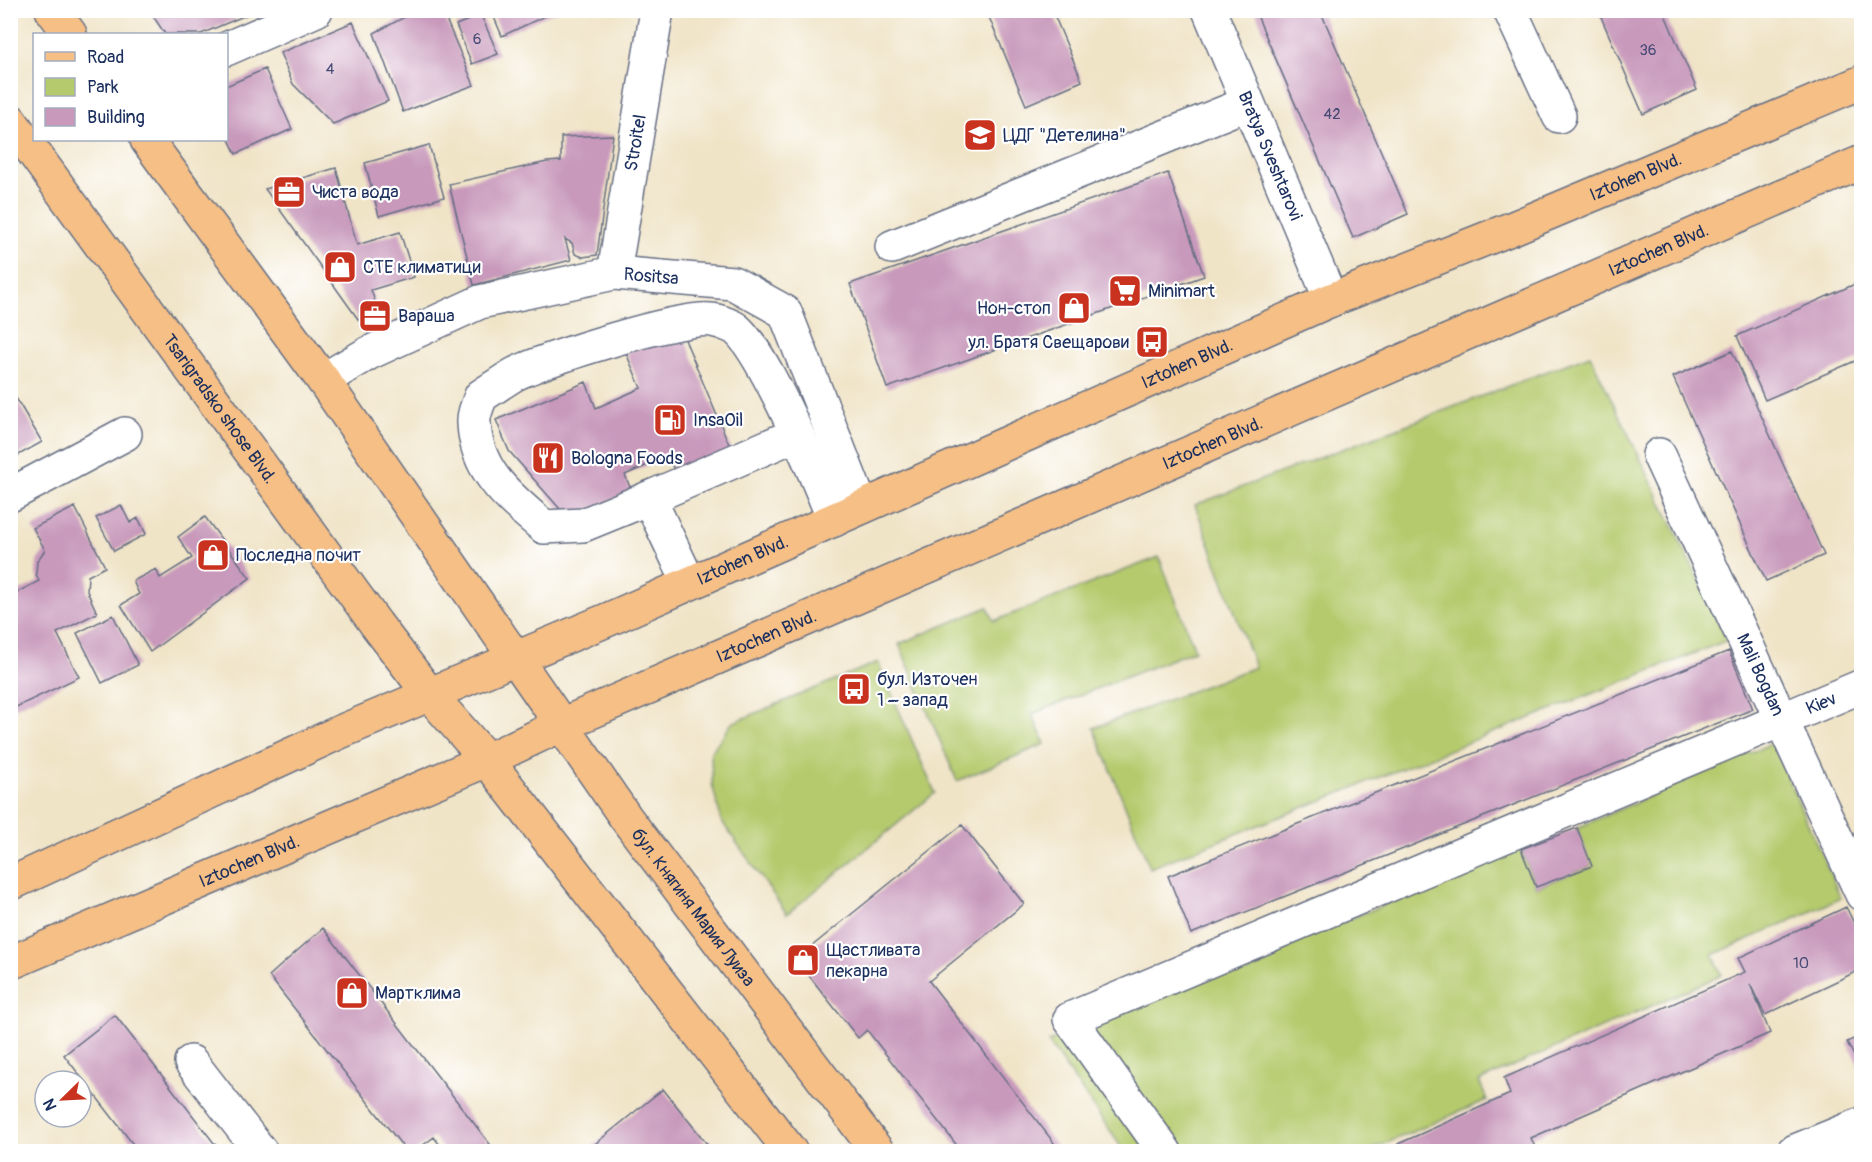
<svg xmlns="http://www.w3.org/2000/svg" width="1872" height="1162" viewBox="0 0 1872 1162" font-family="Pangolin,sans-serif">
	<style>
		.green { fill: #b5ca6d; stroke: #687c66; stroke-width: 1.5 }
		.building { fill: #c899bb }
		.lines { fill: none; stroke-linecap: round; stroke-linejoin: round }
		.minor-casing { stroke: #666e83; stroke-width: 36 }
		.major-casing { stroke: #666e83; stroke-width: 36 }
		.minor { stroke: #fff; stroke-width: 33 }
		.major { stroke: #f5bf86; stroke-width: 33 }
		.labels { text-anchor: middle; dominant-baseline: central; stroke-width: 4.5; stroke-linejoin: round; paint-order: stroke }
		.number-label { font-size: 15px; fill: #464a75 }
		.poi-label { font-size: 18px; fill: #1b2f5e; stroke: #fff; text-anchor: start }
		.street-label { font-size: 18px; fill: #1b2f5e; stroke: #fff }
	</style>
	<rect width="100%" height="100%" fill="#fff"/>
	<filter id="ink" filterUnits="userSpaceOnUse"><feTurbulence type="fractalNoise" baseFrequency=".0167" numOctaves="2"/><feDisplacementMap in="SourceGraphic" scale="12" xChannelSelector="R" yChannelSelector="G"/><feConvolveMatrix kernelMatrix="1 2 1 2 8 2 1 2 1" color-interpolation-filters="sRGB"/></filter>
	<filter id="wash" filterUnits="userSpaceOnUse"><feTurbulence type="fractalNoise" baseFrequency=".008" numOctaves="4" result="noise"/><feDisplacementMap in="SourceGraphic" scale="24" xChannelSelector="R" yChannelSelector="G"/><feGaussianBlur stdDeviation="1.35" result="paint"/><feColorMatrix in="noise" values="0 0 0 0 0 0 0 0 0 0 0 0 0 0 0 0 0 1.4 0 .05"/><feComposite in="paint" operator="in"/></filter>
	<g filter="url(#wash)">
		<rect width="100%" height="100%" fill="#f0e4c7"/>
		<path class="green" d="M1590,355L1728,640L1150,868L1094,728L1255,667L1195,505Z
			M1159,557L1195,650L1032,714L1045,744L957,781L899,644L988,607L994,621Z
			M878,662L935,793L787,914L722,822L712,784L711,752L732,723Z
			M1772,743L1841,898L1713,955L1722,975L1479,1081L1487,1100L1368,1151H1124L1048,1042L1521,849L1536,887L1591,866L1577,828Z"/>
		<g id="blocks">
			<path class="building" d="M149,10H258L201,34H165Z
				M418,10H442L474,85L403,112L374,33Z
				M491,10H558L502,36Z
				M986,10H1052L1082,81L1026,105Z
				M1261,10H1320L1408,214L1353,238L1256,13Z
				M1598,10H1663L1697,90L1643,114Z
				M481,15L498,54L472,64L456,25Z
				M353,22L388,101L333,124L293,84L280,53Z
				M265,69L292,129L236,154L226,133V86Z
				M613,135L597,255L583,257L575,254L572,243L565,239L571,260L474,285L449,184L547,162L561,161V137Z
				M429,145L444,197L379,216L365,163Z
				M336,168L357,245L400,232L414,277L371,290L384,327L368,333L265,189Z
				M1168,173L1204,276L887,388L850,284Z
				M1862,281V358L1765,400L1737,336Z
				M681,330L739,468L683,492L668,456L625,475L632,492L568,518L509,451L496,420L586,382L596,408L641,388L626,353Z
				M1732,351L1824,555L1766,581L1673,377Z
				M10,388L42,442L13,458L16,464L10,467Z
				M121,505L130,523L138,518L146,534L114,551L96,518Z
				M75,507L105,567L88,576L87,591L97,613L57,633L79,677L10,710V596L39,581L36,574L37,561L45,550L33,528Z
				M205,517L250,578L150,652L121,605L139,594L133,581L156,569L160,578L192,558L178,537Z
				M113,615L138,665L102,683L77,633Z
				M1729,651L1753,709L1191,934L1168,876Z
				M962,825L1024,904L929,981L1061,1152H962L867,1030L858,1038L796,959Z
				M1577,828L1592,866L1536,887L1521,849Z
				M1846,907L1862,939V969L1765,1015L1750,984L1770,1033L1531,1138L1537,1152H1401L1398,1144L1510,1094L1504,1078L1745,972L1738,958Z
				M323,928L466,1113L496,1152H445L434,1137L414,1152H407L269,976Z
				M115,1015L221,1152H139L64,1055Z
				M1862,1035V1072L1847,1042Z
				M663,1089L711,1149L708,1152H585Z"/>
		</g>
	</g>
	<g filter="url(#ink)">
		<use href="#blocks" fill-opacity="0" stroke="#666e83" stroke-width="1.5"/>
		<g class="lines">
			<defs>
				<g id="minor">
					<path id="s1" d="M1209,10L1331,300"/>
					<path d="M1510,10L1559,116"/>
					<path d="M226,49L316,10"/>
					<path d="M892,247L1246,104"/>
					<path id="s2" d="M614,273L657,10"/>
					<path id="s3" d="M323,380L369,353L480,302L614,273L733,283L785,312L861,506"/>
					<path id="s4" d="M1659,455L1862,894"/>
					<path d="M10,495L125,434"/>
					<path d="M649,498L797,434"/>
					<path d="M689,583L649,498L583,525L544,527C510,498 476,472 474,423C473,415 478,404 481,396C492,389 503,381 515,374C545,359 682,315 712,320C718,321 727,324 733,327C761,342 820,485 834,520"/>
					<path d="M191,1062L261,1152"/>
					<path id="s5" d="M1165,1152L1070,1019L1862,686"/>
					<path d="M1793,1152L1862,1124"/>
				</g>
				<g id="major">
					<path d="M52,10L70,34"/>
					<path id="s6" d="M10,120L376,624L430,695L487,760L791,1152"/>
					<path id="s7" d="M147,140L323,380L626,818L878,1152"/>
					<path id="s8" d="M10,884L340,732L607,620L1331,300L1513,228L1862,82"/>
					<path id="s9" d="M10,963L487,760L561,725L1862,162"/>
				</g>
			</defs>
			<use href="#minor" class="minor-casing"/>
			<use href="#major" class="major-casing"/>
			<use href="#minor" class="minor"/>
			<use href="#major" class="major"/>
		</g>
	</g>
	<defs>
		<symbol id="school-square" viewBox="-11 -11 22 22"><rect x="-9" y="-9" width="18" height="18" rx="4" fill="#c8321e" stroke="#fff"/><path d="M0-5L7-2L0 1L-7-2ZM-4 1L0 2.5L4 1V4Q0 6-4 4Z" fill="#fff"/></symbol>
		<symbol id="office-square" viewBox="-11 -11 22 22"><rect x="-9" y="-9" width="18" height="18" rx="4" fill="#c8321e" stroke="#fff"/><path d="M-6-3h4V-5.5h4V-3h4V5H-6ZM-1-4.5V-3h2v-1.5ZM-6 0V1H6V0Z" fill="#fff"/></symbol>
		<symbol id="shop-square" viewBox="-11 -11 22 22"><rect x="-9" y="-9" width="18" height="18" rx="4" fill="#c8321e" stroke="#fff"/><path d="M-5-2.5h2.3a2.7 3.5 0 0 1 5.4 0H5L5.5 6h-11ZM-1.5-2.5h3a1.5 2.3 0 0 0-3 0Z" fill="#fff"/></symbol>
		<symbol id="supermarket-square" viewBox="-11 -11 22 22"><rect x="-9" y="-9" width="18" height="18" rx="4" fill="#c8321e" stroke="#fff"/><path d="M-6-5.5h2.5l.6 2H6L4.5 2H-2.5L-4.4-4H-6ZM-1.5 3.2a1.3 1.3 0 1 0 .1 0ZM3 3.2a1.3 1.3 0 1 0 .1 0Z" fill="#fff"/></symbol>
		<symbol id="bus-square" viewBox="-11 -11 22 22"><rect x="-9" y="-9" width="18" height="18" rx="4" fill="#c8321e" stroke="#fff"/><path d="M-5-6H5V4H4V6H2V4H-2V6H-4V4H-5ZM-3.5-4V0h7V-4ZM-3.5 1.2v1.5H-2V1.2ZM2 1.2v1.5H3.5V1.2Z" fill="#fff"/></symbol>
		<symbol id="fuel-square" viewBox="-11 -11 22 22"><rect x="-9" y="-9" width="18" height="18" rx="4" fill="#c8321e" stroke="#fff"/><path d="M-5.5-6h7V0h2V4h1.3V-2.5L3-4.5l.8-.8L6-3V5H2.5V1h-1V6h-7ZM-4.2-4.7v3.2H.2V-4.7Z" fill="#fff"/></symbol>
		<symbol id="restaurant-square" viewBox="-11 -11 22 22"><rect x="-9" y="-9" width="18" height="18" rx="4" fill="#c8321e" stroke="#fff"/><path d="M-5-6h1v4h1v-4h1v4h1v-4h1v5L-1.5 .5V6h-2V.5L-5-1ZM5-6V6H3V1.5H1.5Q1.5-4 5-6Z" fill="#fff"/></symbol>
	</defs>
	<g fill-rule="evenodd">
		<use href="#school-square" x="961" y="116" width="38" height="38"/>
		<use href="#office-square" x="270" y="173" width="38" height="38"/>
		<use href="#shop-square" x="321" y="248" width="38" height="38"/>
		<use href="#supermarket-square" x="1106" y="272" width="38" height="38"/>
		<use href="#shop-square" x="1055" y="289" width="38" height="38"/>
		<use href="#office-square" x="356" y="297" width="38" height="38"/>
		<use href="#bus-square" x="1133" y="323" width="38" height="38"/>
		<use href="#fuel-square" x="651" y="401" width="38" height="38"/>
		<use href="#restaurant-square" x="529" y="439" width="38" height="38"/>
		<use href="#shop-square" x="194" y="536" width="38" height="38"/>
		<use href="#bus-square" x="835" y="670" width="38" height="38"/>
		<use href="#shop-square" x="784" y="941" width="38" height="38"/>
		<use href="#shop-square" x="333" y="974" width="38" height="38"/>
	</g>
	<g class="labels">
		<g class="number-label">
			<text x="477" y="39">6</text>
			<text x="1648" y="50">36</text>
			<text x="330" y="69">4</text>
			<text x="1332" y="114">42</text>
			<text x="1801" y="963">10</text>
		</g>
		<g class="poi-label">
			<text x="1003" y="135">ЦДГ "Детелина"</text>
			<text x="312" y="192">Чиста вода</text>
			<text x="363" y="267">СТЕ климатици</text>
			<text x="1148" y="291">Minimart</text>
			<text x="1051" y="308" text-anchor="end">Нон-стоп</text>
			<text x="398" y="316">Вараша</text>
			<text x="1129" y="342" text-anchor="end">ул. Братя Свещарови</text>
			<text x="693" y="420">InsaOil</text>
			<text x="571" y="458">Bologna Foods</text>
			<text x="236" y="555">Последна почит</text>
			<text x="877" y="679">бул. Източен<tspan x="877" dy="21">1 – запад</tspan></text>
			<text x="826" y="950">Щастливата<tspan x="826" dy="21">пекарна</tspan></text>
			<text x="375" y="993">Мартклима</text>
		</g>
		<g class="street-label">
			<text stroke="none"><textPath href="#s2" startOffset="132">Stroitel</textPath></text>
			<text stroke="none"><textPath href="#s1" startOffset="158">Bratya Sveshtarovi</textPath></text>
			<text stroke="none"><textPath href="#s8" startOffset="1773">Iztohen Blvd.</textPath></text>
			<text stroke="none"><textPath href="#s9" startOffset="1796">Iztochen Blvd.</textPath></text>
			<text stroke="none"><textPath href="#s3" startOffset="350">Rositsa</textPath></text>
			<text stroke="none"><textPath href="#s8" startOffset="1287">Iztohen Blvd.</textPath></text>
			<text stroke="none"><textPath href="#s6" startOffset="357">Tsarigradsko shose Blvd.</textPath></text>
			<text stroke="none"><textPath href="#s9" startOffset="1310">Iztochen Blvd.</textPath></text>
			<text stroke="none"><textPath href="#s8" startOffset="801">Iztohen Blvd.</textPath></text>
			<text stroke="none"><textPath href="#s9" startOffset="824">Iztochen Blvd.</textPath></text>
			<text stroke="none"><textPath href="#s4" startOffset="242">Mali Bogdan</textPath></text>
			<text stroke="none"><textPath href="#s5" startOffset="978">Kiev</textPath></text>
			<text stroke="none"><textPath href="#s9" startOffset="260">Iztochen Blvd.</textPath></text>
			<text stroke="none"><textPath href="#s7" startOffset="942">бул. Княгиня Мария Луиза</textPath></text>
		</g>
	</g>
	<rect width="1872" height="1162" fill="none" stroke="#fff" stroke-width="36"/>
	<rect x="33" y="33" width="195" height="108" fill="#ffffff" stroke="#a4acbf" stroke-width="1.5"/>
	<rect x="45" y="52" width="30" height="9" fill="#f5bf86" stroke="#a4acbf" stroke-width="1.5"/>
	<text x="87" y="63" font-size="18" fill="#1b2f5e">Road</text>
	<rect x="45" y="78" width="30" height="18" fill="#b5ca6d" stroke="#a4acbf" stroke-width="1.5"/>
	<text x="87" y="93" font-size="18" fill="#1b2f5e">Park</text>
	<rect x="45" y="108" width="30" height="18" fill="#c899bb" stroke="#a4acbf" stroke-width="1.5"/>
	<text x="87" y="123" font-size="18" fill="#1b2f5e">Building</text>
	<g transform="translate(63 1099) rotate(246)"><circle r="28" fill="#ffffff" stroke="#a4acbf" stroke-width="1.5"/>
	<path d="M0-4.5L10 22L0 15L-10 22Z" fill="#c8321e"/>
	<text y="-9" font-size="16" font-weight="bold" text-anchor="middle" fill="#1b2f5e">N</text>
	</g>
</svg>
